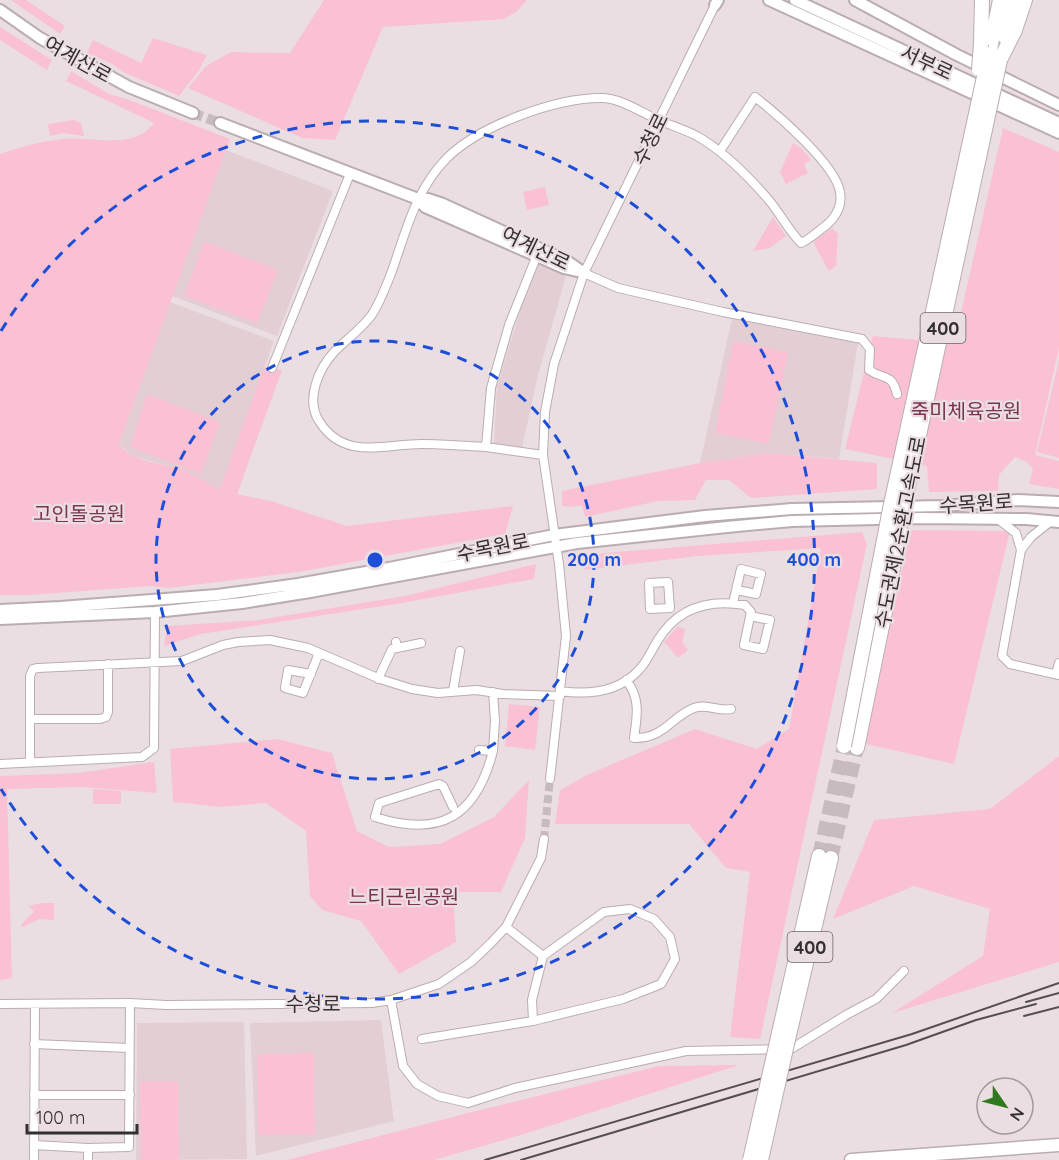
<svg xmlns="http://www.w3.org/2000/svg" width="1059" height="1160" viewBox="0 0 1059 1160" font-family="Quicksand,'Noto Sans KR',sans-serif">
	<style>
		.built { fill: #e3ced4 }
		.green { fill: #fac1d4 }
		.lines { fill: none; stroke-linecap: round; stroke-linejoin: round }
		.street-tunnel { stroke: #c6bbbe; stroke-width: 8; stroke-dasharray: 8 4; stroke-linecap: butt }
		.secondary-tunnel { stroke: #c6bbbe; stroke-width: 10; stroke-dasharray: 10 5; stroke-linecap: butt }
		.highway-tunnel { stroke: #c6bbbe; stroke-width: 14; stroke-dasharray: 14 7; stroke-linecap: butt }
		.street-casing { stroke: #baadb1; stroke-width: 10 }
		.secondary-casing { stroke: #baadb1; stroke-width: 14 }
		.primary-casing { stroke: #baadb1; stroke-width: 15 }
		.highway-casing { stroke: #baadb1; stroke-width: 16 }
		.street { stroke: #fff; stroke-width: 8 }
		.secondary { stroke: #fff; stroke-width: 10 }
		.primary { stroke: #fff; stroke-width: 12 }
		.highway { stroke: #fff; stroke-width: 14 }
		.rail { stroke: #554e50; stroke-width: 2 }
		.highway-bridge-casing { stroke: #baadb1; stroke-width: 16; stroke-linecap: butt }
		.highway-bridge { stroke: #fff; stroke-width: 14 }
		.ring { fill: none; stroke: #1d4ed8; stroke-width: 3; stroke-dasharray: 10 8 }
		.labels { text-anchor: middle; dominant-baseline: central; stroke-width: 4.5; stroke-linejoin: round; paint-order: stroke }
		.shield { fill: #ebdee2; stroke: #6b6465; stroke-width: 1.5 }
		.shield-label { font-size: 18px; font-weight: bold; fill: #342f30 }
		.street-label { font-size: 20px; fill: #342f30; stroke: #ebdee2 }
		.park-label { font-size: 20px; fill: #7a3450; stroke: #ebdee2 }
		.centre { fill: #1d4ed8; stroke: #ebdee2; stroke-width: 3 }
		.ring-label { font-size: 18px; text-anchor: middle; font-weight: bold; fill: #1d4ed8; stroke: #ebdee2; stroke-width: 4.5; stroke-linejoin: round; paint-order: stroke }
	</style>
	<rect width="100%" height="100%" fill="#ebdee2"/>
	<path class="built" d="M226,150L333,191L277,336L172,296Z
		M534,263L566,276L538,375L522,448L494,445L497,387Z
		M170,302L274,341L220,490L181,469L132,456L119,444Z
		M732,319L858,343L839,459L768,453L700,463Z
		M381,1020L394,1121L256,1156L250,1023Z
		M244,1022L247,1159L136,1160L137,1023Z"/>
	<path class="green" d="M11,0H26L65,26L60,34Z
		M324,0H527L516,12L504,19L383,27L335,140L302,138L188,88L206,66L231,52L290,53Z
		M0,27L52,60L47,70L0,40Z
		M153,38L207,55L198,72L179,96L123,72L112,64L87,53L93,40L141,63Z
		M71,71L109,94L127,99L230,139L119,444C132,463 163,462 183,470C196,475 208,483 220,489L264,367L282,370L237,494L271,501L347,526L513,506L505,534L298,572L169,588L150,586L31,595H0V154C21,147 41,141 63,139C93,136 133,151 154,123L66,81Z
		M74,120L81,123L84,136L63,133L50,136L48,124Z
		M1003,128L1059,152V348L1035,455L1059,461V489L1029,484L1033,469L1027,462L1015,457L999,475L998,491L929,492L927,466L845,449L873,336L954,343Z
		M793,143L802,149L811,160L804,164L808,173L786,184L780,172Z
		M545,187L549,205L527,210L523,192Z
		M773,217L786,236L770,248L753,251Z
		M832,228L838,234L836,266L829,271L814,244L815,240Z
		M204,241L278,270L257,323L184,296Z
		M733,341L788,352L769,444L715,433Z
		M1059,360V458L1037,452Z
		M147,394L220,422L201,474L130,447Z
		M768,453L877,463V489L751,498L729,480H706L695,500L658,501L585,517L582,505L572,507L562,506V491L700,463Z
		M911,530L1010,531L954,764L862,743Z
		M862,532L867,544L760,1039L730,1037L750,872L726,868L689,824H555L560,790L589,774L695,729L757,749L789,729L821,548L697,556L585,570L579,555Z
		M536,564L534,579L402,603L201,634L164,646L167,626L258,620L405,596Z
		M678,626L685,629L682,642L688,650L678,658L664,642Z
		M509,704L540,707L535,750L505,746Z
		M277,739L332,753L357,831L389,847L440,844L494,817L529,780L525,838L501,892H453L456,942L399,974L361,921L322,910L310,896L306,831L266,803L221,807L173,802L170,749Z
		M1059,756V962L892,1013L983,956L990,909L914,886L833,919L874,820L990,809Z
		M154,762L157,793L83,787L7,789L12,978L0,980V776L78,773Z
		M93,789L121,791V804H93Z
		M41,903H54V920L39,919L23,927L21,925L34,911L29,906Z
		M314,1053L315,1134L258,1135L257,1054Z
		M739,1065L521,1135L434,1160H287L472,1112L659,1066Z
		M140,1081H178L179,1160H141Z"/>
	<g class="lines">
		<path class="street-tunnel" d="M544,839L550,779"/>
		<path class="secondary-tunnel" d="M193,113L220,123"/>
		<path class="highway-tunnel" d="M819,856L844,746
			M831,858L857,748"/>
		<defs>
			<path id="street" d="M537,255L509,325L491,388L486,447L543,455
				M584,273L618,288L723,312L862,339L870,349L869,370C884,380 892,373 897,394
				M272,368L350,174
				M486,447C465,446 443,444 422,444C384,444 344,461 319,421C305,399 319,368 335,351C347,339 360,330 371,316C380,303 386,286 392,271C406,231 416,189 447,158C479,126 555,98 601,98C620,98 639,111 656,119C669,125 684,129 697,136C725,152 748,176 768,199C780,213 788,230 801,243C808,240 814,235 820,230C833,221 843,209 840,192C836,165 777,114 755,97L720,151
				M998,519L1016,533L1021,550L1002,656L1010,664L1059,675
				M1021,550L1031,537L1051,521
				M668,582L670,608L650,609L649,583Z
				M733,603L741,569L761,574L756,594L737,590
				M397,648L421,643
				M311,674L288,670L285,688L303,693L319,653
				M1056,674L1059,663
				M378,679L392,649L397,648L396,642
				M626,680C641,698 637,717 634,738C664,739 672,716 694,708C706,703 718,712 731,709
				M453,691L460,651
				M560,691C588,695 617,693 638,671C647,662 651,651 658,640C678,607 709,599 745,605L751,612L744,645L763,649L770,620L750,616
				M30,719H100L106,717L108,712V664
				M479,750L493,751L495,721L493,692
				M30,762V676L33,669L38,668L182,661L223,645L238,642L270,640L308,648L380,679L412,689L438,693L476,690L503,694L560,696
				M0,764L142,757L154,748L155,612
				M550,779L566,636L559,564L543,455L545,412L554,364L584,273L715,5
				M453,807L443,786L439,784L379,803L375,817C440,838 476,817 493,751
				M391,1000L403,1066L417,1084L438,1096L468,1103L515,1088L686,1051L791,1049L846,1015L876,999L904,971
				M0,1004L130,1003L166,1005L372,1003L391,1000L439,984L471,962L491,943L506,927L541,858L544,839
				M533,1021L623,999L661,984L675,959L670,937L654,919L630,909L604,912L543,956
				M422,1039L533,1021L532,1000L543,956L506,927
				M34,1044L129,1048
				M34,1095H130
				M34,1145L88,1148
				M34,1160L35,1004
				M88,1160V1148L129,1147L130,1003"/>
			<path id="secondary" d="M769,0L1059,133
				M795,0L1059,123
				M855,0L957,55L1059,105
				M715,5L718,0
				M0,10L40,38L129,87L193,113
				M220,123L418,199H428L443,204L567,261L584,273
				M418,199L425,207L564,268L577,271
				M0,610L60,607L217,595L298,584L389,568L554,535L705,516L792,509L942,506L1018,500L1059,502
				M0,619L155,612L242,603L310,592L577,543L727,527L792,521L921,518L1026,519L1059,522"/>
			<path id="primary" d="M851,1160L1059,1145"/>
			<path id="highway" d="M1005,37L1013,0
				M981,44L982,0
				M989,54L1000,0
				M1000,60L1015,30L1025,0
				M857,748L888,597
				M779,1033L819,856
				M789,1035L831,858"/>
		</defs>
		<use href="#street" class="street-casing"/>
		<use href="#secondary" class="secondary-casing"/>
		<use href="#primary" class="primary-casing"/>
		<use href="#highway" class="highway-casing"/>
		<use href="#street" class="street"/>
		<use href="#secondary" class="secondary"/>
		<use href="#primary" class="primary"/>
		<use href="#highway" class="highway"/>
		<path class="rail" d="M1026,1002L1059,993
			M1024,1016L1059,1007
			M485,1160L912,1034L1059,983
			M521,1160L906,1045L976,1020L1036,1004"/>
		<defs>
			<path id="highway-bridge" d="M979,69L981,44
				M888,597L901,519L1000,60
				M844,746L890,509L989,54
				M750,1160L779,1033
				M761,1160L789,1035"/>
		</defs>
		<use href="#highway-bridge" class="highway-bridge-casing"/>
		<use href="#highway-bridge" class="highway-bridge"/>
	</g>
	<g class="ring">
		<circle cx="375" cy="560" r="219"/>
		<path d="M1 331A439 439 0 1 1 1 789"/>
	</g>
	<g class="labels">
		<g class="shield">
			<rect x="920.5" y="313" width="45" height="30" rx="4.5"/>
			<rect x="787.5" y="932" width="45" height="30" rx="4.5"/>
		</g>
		<g class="shield-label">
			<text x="943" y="328">400</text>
			<text x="810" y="947">400</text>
		</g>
		<g class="street-label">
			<text transform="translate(78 59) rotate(29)">여계산로</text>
			<text transform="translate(927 62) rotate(25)">서부로</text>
			<text transform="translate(650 139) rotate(-64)">수청로</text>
			<text transform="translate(536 248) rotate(26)">여계산로</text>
			<text transform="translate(976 503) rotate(-4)">수목원로</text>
			<text transform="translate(900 532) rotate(-79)">수도권제2순환고속도로</text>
			<text transform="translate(493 547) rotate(-11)">수목원로</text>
			<text x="313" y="1003">수청로</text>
		</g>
		<g class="park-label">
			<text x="966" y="410">죽미체육공원</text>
			<text x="79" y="513">고인돌공원</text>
			<text x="404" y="896">느티근린공원</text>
		</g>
	</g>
	<circle cx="375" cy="560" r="9" class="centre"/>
	<g class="ring-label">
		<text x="594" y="566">200 m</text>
		<text x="814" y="566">400 m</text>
	</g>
	<g transform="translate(1005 1106) rotate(125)"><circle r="28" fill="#ebdee2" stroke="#a2989b" stroke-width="1.5"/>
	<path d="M0-4.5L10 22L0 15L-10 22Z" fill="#31791d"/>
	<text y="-9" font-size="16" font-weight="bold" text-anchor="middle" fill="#342f30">N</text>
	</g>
	<path d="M27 1124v9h110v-9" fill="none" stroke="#342f30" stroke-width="3"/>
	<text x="36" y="1124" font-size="18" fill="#342f30" stroke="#ebdee2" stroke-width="4.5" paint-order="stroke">100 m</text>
</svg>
